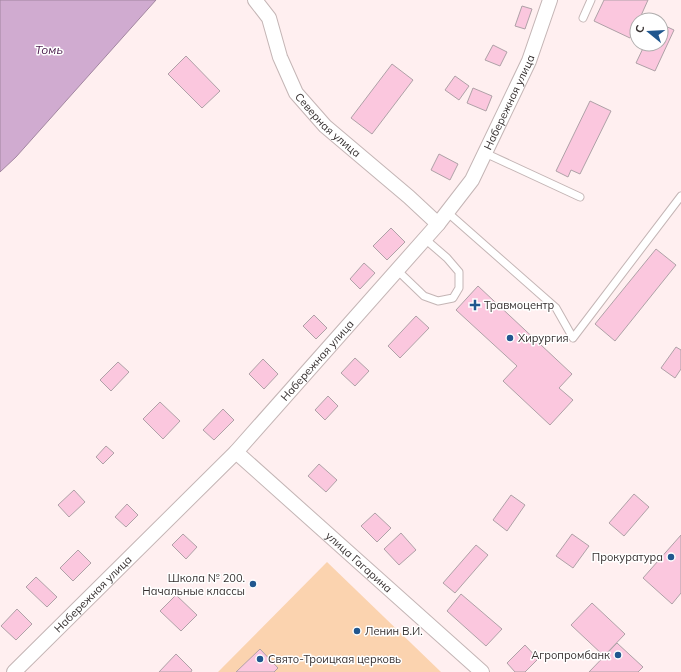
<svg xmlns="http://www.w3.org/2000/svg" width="681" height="672" viewBox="0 0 681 672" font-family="Mulish,sans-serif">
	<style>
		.green { fill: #fbd3af }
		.water { fill: #d0abd0; stroke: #a286a0 }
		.building { fill: #fbc7de; stroke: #afa1a7 }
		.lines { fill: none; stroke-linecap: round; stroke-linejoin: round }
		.service-casing { stroke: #c4b5b5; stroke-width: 9 }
		.minor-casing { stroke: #c4b5b5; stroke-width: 16 }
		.service { stroke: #fff; stroke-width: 7 }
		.minor { stroke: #fff; stroke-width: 14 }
		.poi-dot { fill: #21578f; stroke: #fff; stroke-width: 1.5 }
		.labels { text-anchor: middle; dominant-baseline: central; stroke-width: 3; stroke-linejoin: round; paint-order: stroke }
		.street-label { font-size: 11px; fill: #363030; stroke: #fff }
		.poi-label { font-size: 11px; fill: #363030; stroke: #fff; text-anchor: start }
		.water-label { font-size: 12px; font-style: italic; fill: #4e2150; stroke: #fff }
	</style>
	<rect width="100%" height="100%" fill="#ffeff0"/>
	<path class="green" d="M327,562L441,672H218Z"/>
	<path class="water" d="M0,0H156L16,157L0,172Z"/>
	<path class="building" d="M604,0H648L639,20H637V24L630,38L594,21Z
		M522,6L532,9L525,29L515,26Z
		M661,24L674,30L655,71L636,63L645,44H661Z
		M493,45L507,52L500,66L485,60Z
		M186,56L220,91L202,108L168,74Z
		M392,64L413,80L372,134L351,118Z
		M455,76L469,86L459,100L445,90Z
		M473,88L492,96L486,111L467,103Z
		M590,101L611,111L580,174L571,170L568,177L556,171Z
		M439,154L458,164L450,180L431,170Z
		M391,228L405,242L387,260L373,246Z
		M656,249L676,265L615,341L595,324Z
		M364,263L375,273L360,289L350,279Z
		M478,286L572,374L559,388L573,400L550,425L503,381L517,366L456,310Z
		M314,315L327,328L316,339L303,326Z
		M416,316L429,328L400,358L388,346Z
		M676,347L681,350V369L675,378L661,368Z
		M355,358L369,371L355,386L341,373Z
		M263,359L278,374L264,389L249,374Z
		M118,362L129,372L111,391L100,380Z
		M328,396L338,406L325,420L315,410Z
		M160,402L180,421L163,439L143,419Z
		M223,409L234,420L214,440L203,430Z
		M106,446L114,453L103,464L96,457Z
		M319,464L337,480L326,492L308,476Z
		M74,490L85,502L69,517L58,505Z
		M634,494L649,507L624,536L609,523Z
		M511,495L525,505L507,531L493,520Z
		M127,504L138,515L126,527L115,517Z
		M375,513L391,528L377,542L361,526Z
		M401,533L416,550L399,565L384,549Z
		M183,534L197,547L186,559L172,545Z
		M572,534L589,546L573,568L556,556Z
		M681,535V593L672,604L643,578Z
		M476,545L488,555L455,593L443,583Z
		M78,550L91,563L73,581L60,568Z
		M36,577L57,597L47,607L26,587Z
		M461,594L502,629L486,646L447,611Z
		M176,595L197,615L181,631L160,611Z
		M592,603L625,634L604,656L571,625Z
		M17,609L32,624L16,640L1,626Z
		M617,643L643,667L638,672H589Z
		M525,645L538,659L525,672H515L507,663Z
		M260,649L278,668L274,672H236Z
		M176,654L192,670L191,672H159Z"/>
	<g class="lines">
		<defs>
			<path id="service" d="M583,18L591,0
				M485,153L580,197
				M447,212L556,308L573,338L681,196
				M397,270L424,296L438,301L453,298L459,288V272L447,258L425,239"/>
			<g id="minor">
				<path id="s1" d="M255,0L269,18L280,57L296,93L325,126L409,197L438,224"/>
				<path id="s2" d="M236,452L482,672"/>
				<path id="s3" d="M14,672L236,452L438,224L472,180L529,61L550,0"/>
			</g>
		</defs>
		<use href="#service" class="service-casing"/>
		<use href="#minor" class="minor-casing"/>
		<use href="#service" class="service"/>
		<use href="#minor" class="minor"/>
	</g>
	<g class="poi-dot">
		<path d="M473 299h4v4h4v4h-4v4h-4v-4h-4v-4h4z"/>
		<circle cx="510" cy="338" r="4"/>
		<circle cx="671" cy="557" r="4"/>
		<circle cx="253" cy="584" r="4"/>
		<circle cx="357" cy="631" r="4"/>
		<circle cx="618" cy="655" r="4"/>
		<circle cx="260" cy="659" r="4"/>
	</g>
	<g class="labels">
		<g class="street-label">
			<text stroke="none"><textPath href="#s3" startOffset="759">Набережная улица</textPath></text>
			<text stroke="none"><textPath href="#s1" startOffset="148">Северная улица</textPath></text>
			<text stroke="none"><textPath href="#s3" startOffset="435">Набережная улица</textPath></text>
			<text stroke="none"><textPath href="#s2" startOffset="165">улица Гагарина</textPath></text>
			<text stroke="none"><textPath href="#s3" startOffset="111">Набережная улица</textPath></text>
		</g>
		<g class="poi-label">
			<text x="484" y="305">Травмоцентр</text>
			<text x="518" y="338">Хирургия</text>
			<text x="663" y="557" text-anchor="end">Прокуратура</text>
			<text x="245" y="578" text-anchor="end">Школа № 200.<tspan x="245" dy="13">Начальные классы</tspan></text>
			<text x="365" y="631">Ленин В.И.</text>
			<text x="610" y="655" text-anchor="end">Агропромбанк</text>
			<text x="268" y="659">Свято-Троицкая церковь</text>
		</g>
		<g class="water-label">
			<text x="49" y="49">Томь</text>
		</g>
	</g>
	<g transform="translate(649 32) rotate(288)"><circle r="19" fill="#ffffff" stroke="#afacac"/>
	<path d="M0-3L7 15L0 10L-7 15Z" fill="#21578f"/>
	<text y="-6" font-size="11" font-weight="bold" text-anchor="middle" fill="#363030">С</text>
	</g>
</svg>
